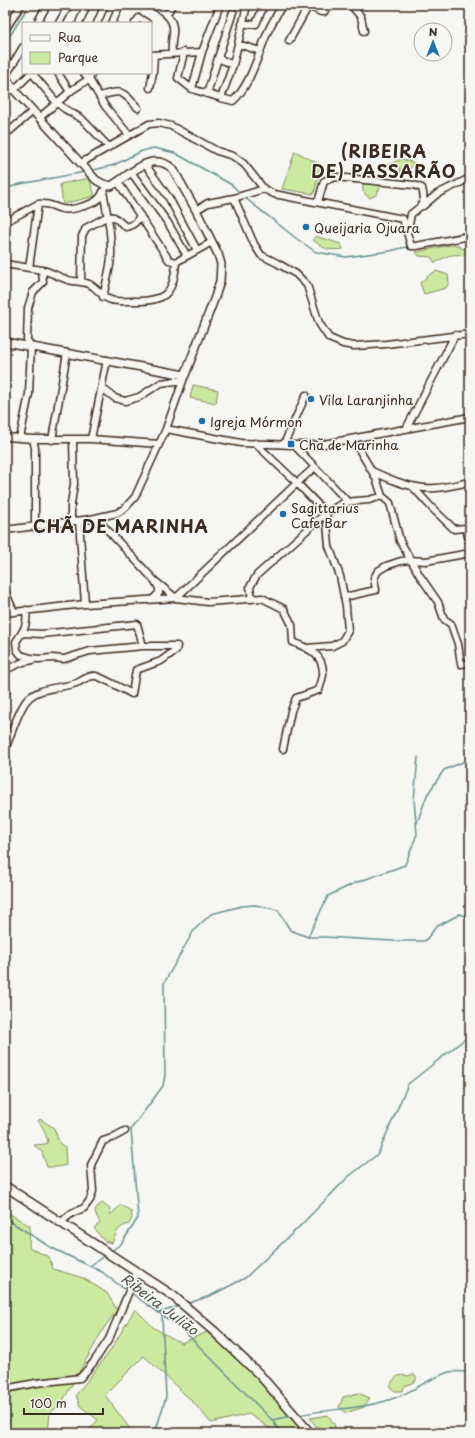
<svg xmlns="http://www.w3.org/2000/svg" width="475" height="1438" viewBox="0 0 475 1438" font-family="'Playpen Sans',sans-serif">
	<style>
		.green { fill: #cce9a0; stroke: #848a5f }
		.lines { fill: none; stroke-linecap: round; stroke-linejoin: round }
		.stream { stroke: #679092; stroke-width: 1.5 }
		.minor-casing { stroke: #3b2a1e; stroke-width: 9 }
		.tertiary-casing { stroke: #3b2a1e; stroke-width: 10 }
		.secondary-casing { stroke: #3b2a1e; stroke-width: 11 }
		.minor { stroke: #f6f6f2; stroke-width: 6 }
		.tertiary { stroke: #f6f6f2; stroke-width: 7 }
		.secondary { stroke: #f6f6f2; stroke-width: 8 }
		.poi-dot { fill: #1f6fb2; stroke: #f6f6f2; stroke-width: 1.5 }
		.labels { text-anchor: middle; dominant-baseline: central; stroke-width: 3; stroke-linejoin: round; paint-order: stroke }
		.poi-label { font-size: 13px; fill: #3b2a1e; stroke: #f6f6f2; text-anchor: start }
		.water-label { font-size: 14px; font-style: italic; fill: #4d544e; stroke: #f6f6f2 }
		.district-label { font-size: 17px; font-weight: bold; letter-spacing: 1px; fill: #3b2a1e; stroke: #f6f6f2 }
	</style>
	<rect width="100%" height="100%" fill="#f6f6f2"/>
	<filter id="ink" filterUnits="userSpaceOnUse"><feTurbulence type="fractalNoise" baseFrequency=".025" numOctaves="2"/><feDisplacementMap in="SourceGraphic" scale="8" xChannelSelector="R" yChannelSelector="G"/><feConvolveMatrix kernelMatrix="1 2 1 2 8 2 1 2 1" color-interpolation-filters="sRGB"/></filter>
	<g filter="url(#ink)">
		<path class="green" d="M295,151L321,165L314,194L282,189Z
			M402,159L414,163L406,174L401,173L398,166L392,169L384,166Z
			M89,178L95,196L63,204L60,184Z
			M364,182L367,184L375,183L381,186L376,195L370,198C363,193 361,191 364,182Z
			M315,236L341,244L343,249C328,251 324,249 313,240Z
			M470,244V252L464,256C452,252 445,257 435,263L431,257L419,256L416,252L450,245H457L463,249Z
			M436,271L448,275L449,283L446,288L424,294L420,283L429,275Z
			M193,385L218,390L216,403L190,398Z
			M40,1119L54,1128L60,1144L65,1147L66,1165L58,1167H47L42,1152L34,1145L46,1144L48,1141C45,1134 44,1127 38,1121Z
			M102,1203L110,1209V1215L121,1205L131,1211L132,1218L129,1224C116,1228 118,1231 112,1243L104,1241L94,1228L100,1223L95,1213L96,1208Z
			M5,1211L30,1226L29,1248L49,1257L53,1269L83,1278L107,1293L117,1310L104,1328L61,1404L50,1413L48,1433H12L5,1420V1381L6,1377L5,1372Z
			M135,1309L154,1328L181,1343L207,1332L269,1390L305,1433H276L249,1414L211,1423L193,1402L144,1356L105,1395L133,1433H86L98,1420L80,1406L76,1395L110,1351Z
			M413,1374L416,1376V1381L405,1386L402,1391H395L390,1387C393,1378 398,1373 408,1376Z
			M358,1393L370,1398L364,1407L346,1413L339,1407L343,1397Z
			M328,1415L334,1424L337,1433H321L310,1418Z"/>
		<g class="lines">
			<path class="stream" d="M5,40L11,34L29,5
				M90,171L114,165L142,151L154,148L175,153L232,185L241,194
				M5,189L20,184L85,172
				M244,197L297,239L316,252L346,257L390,251L410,246
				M437,239L470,231
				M417,823L427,795L444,770L470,759
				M308,937L328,896L355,883L405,865L417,834L414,800L418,757
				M5,1218L50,1247L102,1272L127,1291
				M111,1251L121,1244L138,1218L131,1129L163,1086L165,1075L164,983L194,930L211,914L242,906L255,905L278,910L290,930L308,937H324L392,941H425L436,927L460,914L470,919
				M90,1266L105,1255
				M131,1293L184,1331L272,1420L281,1433
				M186,1304L210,1296L245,1278L298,1228L348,1177L378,1154L408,1084L470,1035
				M158,1313L180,1306
				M298,1415C328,1409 368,1409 397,1397C415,1390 430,1378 449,1372C455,1371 463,1372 470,1372
				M272,1420L292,1416
				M155,1433L166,1397L162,1317"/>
			<defs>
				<path id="minor" d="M154,5C165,13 175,19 173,34C172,41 171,46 172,53
					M306,5L321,12H324L328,5
					M351,5L361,17L364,31
					M166,13L167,14L172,5
					M37,23L47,5
					M59,23L69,5
					M79,23L87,5
					M97,23L105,5
					M112,23L120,5
					M135,23L139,18L147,23
					M242,24H256L264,5
					M5,30L21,5
					M289,41L309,5
					M238,44L247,5
					M184,52L178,78L192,89L202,52
					M151,55L202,52L220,5
					M218,58L233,12
					M5,65L14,63
					M233,65L238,44L260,51
					M32,73L57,103L65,109L82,119L109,147
					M58,73L70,92
					M84,73L89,79L105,106L129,135
					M5,77L23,47
					M150,88L153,72L154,55
					M192,89L221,98L233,65L218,58L207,94
					M14,90L31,73
					M100,96C123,89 122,91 138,108
					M221,98L233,101C251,85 259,51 269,29C273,21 278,13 282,5
					M39,118L72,90L89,79L92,73
					M5,135L33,111
					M81,163L149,124L159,123L171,126L217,151L233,156L244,164L264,189L274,194L403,219L411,246H416L470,236
					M145,164L169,198L197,250
					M131,172L168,223L187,256
					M118,182L169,260L176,262L212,242
					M234,198L254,244L261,255L277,263L296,274L307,285L319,323L329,338L343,344L354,346L386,344L470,334
					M318,202L324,181L336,177L414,185L422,188C426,203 423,205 411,214L408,230
					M423,206L437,194L470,178
					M196,210L208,203L234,198L264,189
					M5,222L38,204
					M5,264L42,270L43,282L33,292L28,308L27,340L31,346L29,394L20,438L33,439L35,448V527
					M29,268L38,204C51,203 51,206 62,209C70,211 90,205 96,201C102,197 104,190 107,185
					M42,270C51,272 59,277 68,280C75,282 83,281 89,284C98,288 101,297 111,300C117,302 125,301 132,301C164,302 174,295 176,262
					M81,282L82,236L86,228L108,216L114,217L126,227C134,225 137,222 140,215
					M103,297C106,283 110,270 111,257C112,234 107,213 103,191
					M102,388L115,398L125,401L139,397L161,383L183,380
					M166,429L241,443L294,445H318L470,417
					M406,429L455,335
					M5,437L20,438
					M33,439H91L159,444
					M91,439L107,360
					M52,440L67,353
					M344,440L357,446L376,478L382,496
					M255,443L297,483L315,467L294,445
					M284,444L306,395
					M315,467L348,502
					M372,471C391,480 414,490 436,488C447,487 459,484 470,482
					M412,486L432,508L454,529L466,528L470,545
					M79,521L85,604
					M71,522V504L74,484L73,440
					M5,530L91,519L117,513L125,508L135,497L166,429L185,375
					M5,591L14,612
					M344,597L376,590L374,578L378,571L386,566L401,561L411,560L426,561L470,553
					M176,598L297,483L326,513L257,575L250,587L252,599
					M176,598L208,602L262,598L284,609L292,625L293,642C307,648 322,653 323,671C324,677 320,685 319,690L296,698L291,711L283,749
					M153,599L159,593V588L156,583
					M5,613L85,604L176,598L155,581L101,523L91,519
					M23,633L42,634L137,624L143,646L90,651L64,659L52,658L39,659L31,658L21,655L17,650L16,642C23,630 28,627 26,610
					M307,648L332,646L342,641L348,631L346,606L340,576L329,546L326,513L345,502L369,500L382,496L390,503L400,541L420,576L438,602L444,619L451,624L458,644L461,664L470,663
					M5,670L23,662L33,660
					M5,674L6,694L5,696
					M5,749C11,736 18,710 27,700C39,686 63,689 79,682C84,679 89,675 96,676C106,679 122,689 132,694L136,670L161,661L176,650L177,646H143
					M61,1222L72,1213L84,1208L90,1200L93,1191L91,1165L103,1141L112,1138L125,1131
					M5,1389L36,1383L80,1378L93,1363L109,1339L137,1272"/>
				<path id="tertiary" d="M5,76L14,90L96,180L103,184L111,186C131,175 151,149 173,169L196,210L218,254L221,264L220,281L215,297L185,375L5,342"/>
				<path id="secondary" d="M5,1186L172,1295L215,1332L259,1374L310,1433"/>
			</defs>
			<use href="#minor" class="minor-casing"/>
			<use href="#tertiary" class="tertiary-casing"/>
			<use href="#secondary" class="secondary-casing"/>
			<use href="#minor" class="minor"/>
			<use href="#tertiary" class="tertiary"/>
			<use href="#secondary" class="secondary"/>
		</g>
	</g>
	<g class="poi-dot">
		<circle cx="306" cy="227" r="4"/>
		<circle cx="311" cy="399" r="4"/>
		<circle cx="202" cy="421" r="4"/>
		<rect x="287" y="440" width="8" height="8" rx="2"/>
		<circle cx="283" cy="514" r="4"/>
	</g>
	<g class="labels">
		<g class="poi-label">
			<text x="314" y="227">Queijaria Ojuara</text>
			<text x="319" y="399">Vila Laranjinha</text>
			<text x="210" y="421">Igreja Mórmon</text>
			<text x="299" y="444">Chã de Marinha</text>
			<text x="291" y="507">Sagittarius<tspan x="291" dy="15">Cafe Bar</tspan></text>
		</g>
		<g class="water-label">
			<text transform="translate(160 1304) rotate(37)">Ribeira Julião</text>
		</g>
		<g class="district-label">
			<text x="384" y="151">(RIBEIRA<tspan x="384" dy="20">DE) PASSARÃO</tspan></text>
			<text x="121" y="526">CHÃ DE MARINHA</text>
		</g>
	</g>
	<rect width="475" height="1438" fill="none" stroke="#f6f6f2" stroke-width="20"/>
	<rect x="10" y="10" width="455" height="1418" fill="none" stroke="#3b2a1e" stroke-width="1.5" filter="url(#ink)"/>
	<rect x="22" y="22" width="130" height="52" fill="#f6f6f2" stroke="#aba49d"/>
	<rect x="30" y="35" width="20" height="6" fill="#f6f6f2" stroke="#aba49d"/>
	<text x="58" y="42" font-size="12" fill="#3b2a1e">Rua</text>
	<rect x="30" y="52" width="20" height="12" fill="#cce9a0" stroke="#aba49d"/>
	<text x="58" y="62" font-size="12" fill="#3b2a1e">Parque</text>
	<g transform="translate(433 42)"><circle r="19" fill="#f6f6f2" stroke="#aba49d"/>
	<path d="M0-3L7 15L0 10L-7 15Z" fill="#1f6fb2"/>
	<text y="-6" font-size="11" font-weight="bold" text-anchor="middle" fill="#3b2a1e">N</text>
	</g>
	<path d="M24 1408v6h79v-6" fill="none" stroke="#3b2a1e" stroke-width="2"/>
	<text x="30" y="1408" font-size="12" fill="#3b2a1e" stroke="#f6f6f2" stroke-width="3" paint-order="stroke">100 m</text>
</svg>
